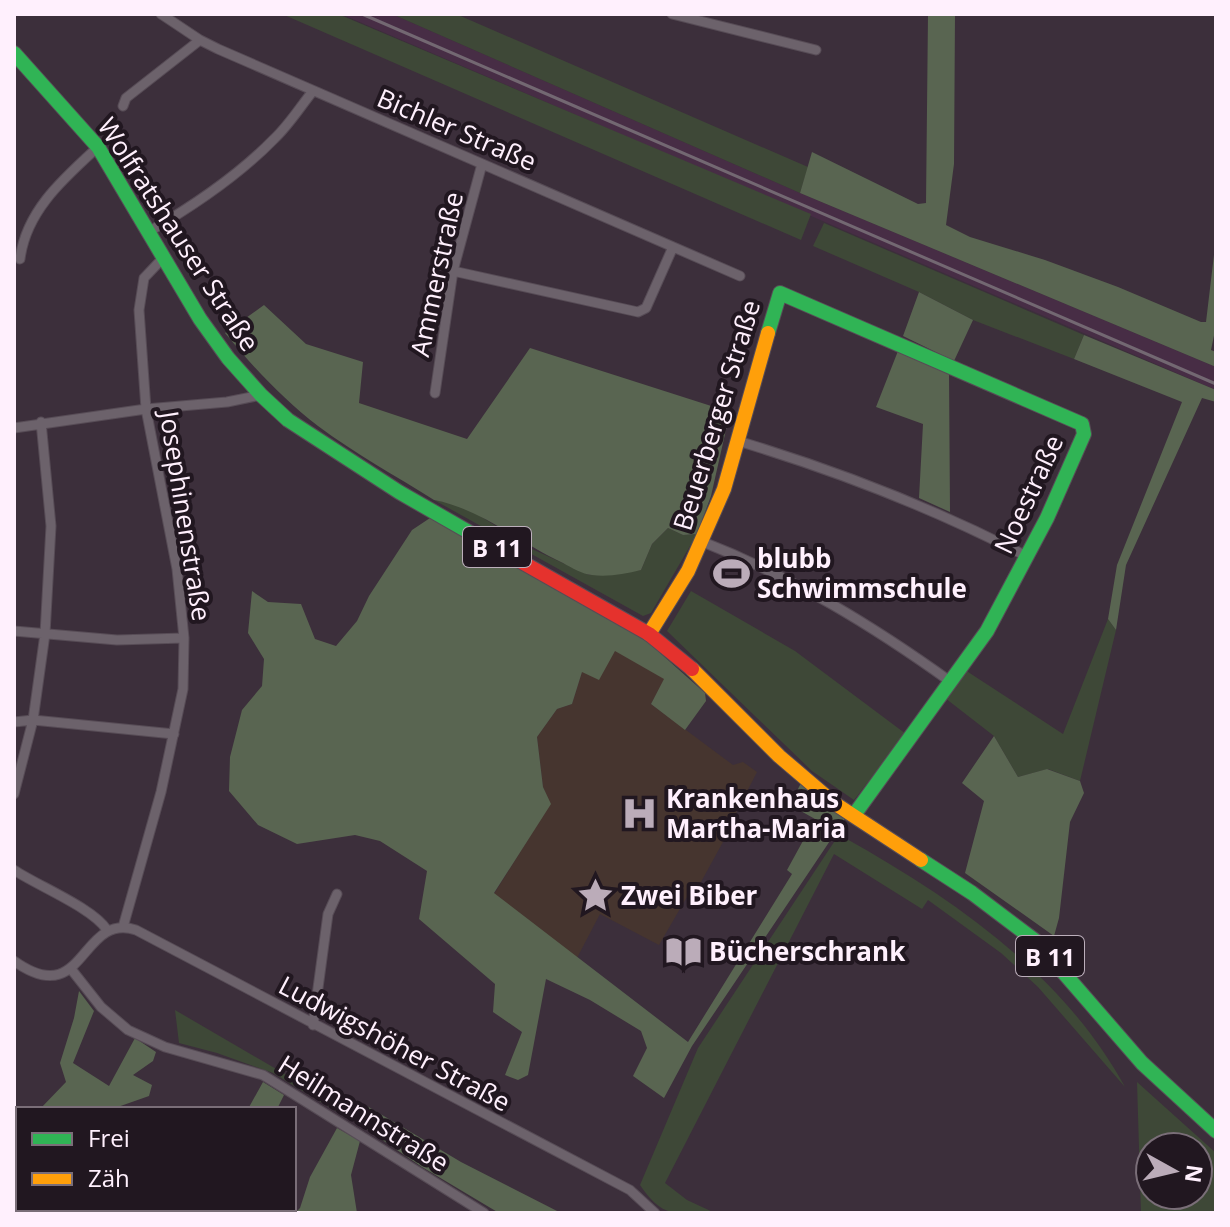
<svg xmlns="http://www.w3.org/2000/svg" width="1230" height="1227" viewBox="0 0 1230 1227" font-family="'Open Sans',sans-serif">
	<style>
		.built { fill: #472d45 }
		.medical { fill: #46352f }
		.green { fill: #3e4837; fill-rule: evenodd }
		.forest { fill: #596551 }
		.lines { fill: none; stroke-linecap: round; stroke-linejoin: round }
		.street-casing { stroke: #574c56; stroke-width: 11 }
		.fast-casing { stroke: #574c56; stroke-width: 16 }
		.slow-casing { stroke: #574c56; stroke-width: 16 }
		.jam-casing { stroke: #574c56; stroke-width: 16 }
		.street { stroke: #6c626b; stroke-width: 9 }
		.fast { stroke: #30b455; stroke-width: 14 }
		.slow { stroke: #ff9f0a; stroke-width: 14 }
		.jam { stroke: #e5322d; stroke-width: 14 }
		.rail { stroke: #736872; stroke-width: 3 }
		.labels { text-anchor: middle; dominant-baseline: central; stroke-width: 8; stroke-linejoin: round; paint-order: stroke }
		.shield { fill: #211720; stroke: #bcafbb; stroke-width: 2 }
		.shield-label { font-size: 24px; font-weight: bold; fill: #fff0fd }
		.street-label { font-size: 26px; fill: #fff0fd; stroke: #211720 }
		.poi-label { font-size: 26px; font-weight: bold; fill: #fff0fd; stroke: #211720; text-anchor: start }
	</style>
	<rect width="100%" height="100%" fill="#3c2f3b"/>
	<path class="built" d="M341,14H392L800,193L1216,367V390Z"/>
	<path class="medical" d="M615,650L665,679L651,704L733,765L743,762L757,772L731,823L729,831L701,882L688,895L659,945L600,914L577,958L494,894L550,804L543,787L537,737L557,709L572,704L582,672Z"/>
	<path class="green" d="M282,14H338L806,212L811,214L801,240Z
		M392,14H456L808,167L800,193Z
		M824,223L1084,335L1074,359L973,320L919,292L813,246Z
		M434,500L453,503L477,514L532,549L589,575L641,570L652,544L668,528L683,535L697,534L651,613L643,616Z
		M691,591L795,651L906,734L854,800L812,771L667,631Z
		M1108,619L1116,630L1080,781L1048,769L1018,777L994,736L945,698L965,670L1063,734Z
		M845,838C954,899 1064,975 1125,1087L1038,987L1001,953L928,900L922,909L834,854L665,1183L687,1200L715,1213C676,1213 664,1220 640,1185L698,1048L834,842Z
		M175,1010L348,1111L344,1116L273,1073L217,1053L179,1043Z
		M1137,1082L1216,1153V1213H1141ZM1150,1147H1198V1195H1150Z"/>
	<path class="forest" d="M928,14H955L954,164L946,225L970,237L1045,260L1118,287L1201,322H1206L1216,238V326L1211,350L1216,352V367L800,193L812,152L918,204L926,203Z
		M919,292L973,320L954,361L903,336Z
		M264,305L306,344L363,362L359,403L467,439L530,348L730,412L711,496L697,534L683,535L668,528L652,544L641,570C625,574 608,577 592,575C582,574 572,568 563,563C519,543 482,509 434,500C396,476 354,453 318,426C283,399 253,367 225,333Z
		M1084,335L1216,390V402L1202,398L1126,565L1116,630L1108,619L1117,565L1182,402L1074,359Z
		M898,351L949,372L950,512L919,498L923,424L876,407Z
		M430,518L641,636L705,693L706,701L685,730L651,704L664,679L615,651L599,680L582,672L572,704L557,709L537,737L543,787L551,804L494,893L688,1042L792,874L787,870L815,819L790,805L801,783L846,817L692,1046L664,1098L633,1076L647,1048L641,1031L590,1000L546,979L528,1075L518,1080L505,1075L522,1032L493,1012L495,984L419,919L427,871L380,841L355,835L297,844L258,825L229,791L230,757L242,710L262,686L264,659L248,633L252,591L268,602L301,604L315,639L336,646L357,621L369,596L412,530Z
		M994,736L1018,777L1047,769L1080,781L1084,793L1070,822L1059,918L1054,936L965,873L984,801L962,783Z
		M79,991L94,1011L73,1063L109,1086L135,1038L156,1052L153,1061L133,1075L152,1085L149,1096L112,1109H40L66,1082L60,1063L74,1018Z
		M263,1082L284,1095L277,1109H248Z
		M367,1106L461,1162L561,1213H499L422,1167L353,1120Z
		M337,1128L360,1141L351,1175L357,1213H295L300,1208L310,1177Z
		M18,1133V1209H101V1213H14V1135Z"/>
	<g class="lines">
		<defs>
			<path id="street" d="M161,14L200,40L218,49L740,276
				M672,14L816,50
				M123,106L126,98L200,40
				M150,231C193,206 239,175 274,139C289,125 300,107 313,91
				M20,259C26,211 63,179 98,147
				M453,271L638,312L646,308L673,247
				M435,393L453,271L482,164
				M14,428L146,409L227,402L261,395
				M738,441C838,471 933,508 1026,556
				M703,542C793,577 873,626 951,682
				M14,631L117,640L184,638
				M14,722L33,720L174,734
				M14,794L33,720L45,634L51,526L41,422
				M14,870C38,886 93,908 107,930
				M123,927L161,792L183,689L184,638L177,569L146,409L139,310L144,278L164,257
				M14,961C86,1012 79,912 136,930L630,1190L655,1213
				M71,969L101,1007L128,1030L165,1047L263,1075L484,1213
				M313,1025L328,914L337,894"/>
			<path id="fast" d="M14,53L98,147L200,319L228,358L261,395L288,420L399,492L474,535
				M768,333L780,293L1082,424L1084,434L1047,518L987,631L854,815
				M921,860L972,893L1037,942L1142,1063L1216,1131"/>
			<path id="slow" d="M649,634L688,571L724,489L768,333
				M692,669L779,756L834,803L921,860"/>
			<path id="jam" d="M474,535L649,634L692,669"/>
		</defs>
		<use href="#street" class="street-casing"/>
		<use href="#fast" class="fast-casing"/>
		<use href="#slow" class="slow-casing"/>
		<use href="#jam" class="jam-casing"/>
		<use href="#street" class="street"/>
		<use href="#fast" class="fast"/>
		<use href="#slow" class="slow"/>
		<use href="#jam" class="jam"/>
		<path class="rail" d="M362,14L1216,384"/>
	</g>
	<defs>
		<symbol id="stadium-bare" viewBox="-9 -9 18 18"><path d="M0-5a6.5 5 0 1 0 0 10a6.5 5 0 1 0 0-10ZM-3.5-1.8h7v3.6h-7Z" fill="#bbacb9" stroke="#211720" stroke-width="2.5" paint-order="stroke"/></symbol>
		<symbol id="hospital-bare" viewBox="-9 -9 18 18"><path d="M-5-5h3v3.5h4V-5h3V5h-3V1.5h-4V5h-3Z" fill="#bbacb9" stroke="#211720" stroke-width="2.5" paint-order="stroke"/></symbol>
		<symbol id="sight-bare" viewBox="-9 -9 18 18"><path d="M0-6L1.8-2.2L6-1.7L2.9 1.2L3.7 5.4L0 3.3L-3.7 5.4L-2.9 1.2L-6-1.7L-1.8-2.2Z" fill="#bbacb9" stroke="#211720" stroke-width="2.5" paint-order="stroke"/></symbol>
		<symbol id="library-bare" viewBox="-9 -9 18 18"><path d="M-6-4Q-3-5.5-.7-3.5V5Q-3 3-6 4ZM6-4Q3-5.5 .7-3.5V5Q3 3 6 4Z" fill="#bbacb9" stroke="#211720" stroke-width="2.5" paint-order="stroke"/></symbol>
	</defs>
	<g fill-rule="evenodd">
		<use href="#stadium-bare" x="706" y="548" width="51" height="51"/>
		<use href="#hospital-bare" x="614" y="788" width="51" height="51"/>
		<use href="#sight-bare" x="570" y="870" width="51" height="51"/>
		<use href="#library-bare" x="658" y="926" width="51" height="51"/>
	</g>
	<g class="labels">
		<g class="shield">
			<rect x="463" y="527" width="68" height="40" rx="6"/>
			<rect x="1016" y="936" width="68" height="40" rx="6"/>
		</g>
		<g class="shield-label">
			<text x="497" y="547">B 11</text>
			<text x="1050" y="956">B 11</text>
		</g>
		<g class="street-label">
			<text transform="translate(457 129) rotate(23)">Bichler Straße</text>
			<text transform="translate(179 234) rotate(57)">Wolfratshauser Straße</text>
			<text transform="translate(436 274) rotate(-78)">Ammerstraße</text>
			<text transform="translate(716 415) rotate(-73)">Beuerberger Straße</text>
			<text transform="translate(1028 494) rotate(-65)">Noestraße</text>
			<text transform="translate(186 516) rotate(81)">Josephinenstraße</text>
			<text transform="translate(395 1043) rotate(28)">Ludwigshöher Straße</text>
			<text transform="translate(364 1113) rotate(32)">Heilmannstraße</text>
		</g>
		<g class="poi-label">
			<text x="757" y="558">blubb<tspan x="757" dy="30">Schwimmschule</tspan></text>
			<text x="666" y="798">Krankenhaus<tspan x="666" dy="30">Martha-Maria</tspan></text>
			<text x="621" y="895">Zwei Biber</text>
			<text x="709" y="951">Bücherschrank</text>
		</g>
	</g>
	<rect width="1230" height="1227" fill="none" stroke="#fff0fd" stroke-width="32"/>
	<rect x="16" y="1107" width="280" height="104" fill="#211720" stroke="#7a6e78" stroke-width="2"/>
	<rect x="32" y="1133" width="40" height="12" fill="#30b455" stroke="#7a6e78" stroke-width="2"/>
	<text x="88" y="1147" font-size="24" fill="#fff0fd">Frei</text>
	<rect x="32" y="1173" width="40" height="12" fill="#ff9f0a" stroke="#7a6e78" stroke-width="2"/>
	<text x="88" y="1187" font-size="24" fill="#fff0fd">Zäh</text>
	<g transform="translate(1174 1171) rotate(98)"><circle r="38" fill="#211720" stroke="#7a6e78" stroke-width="2"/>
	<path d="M0-6L14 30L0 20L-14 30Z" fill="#bbacb9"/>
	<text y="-12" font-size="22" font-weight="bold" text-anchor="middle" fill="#fff0fd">N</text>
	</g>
</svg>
